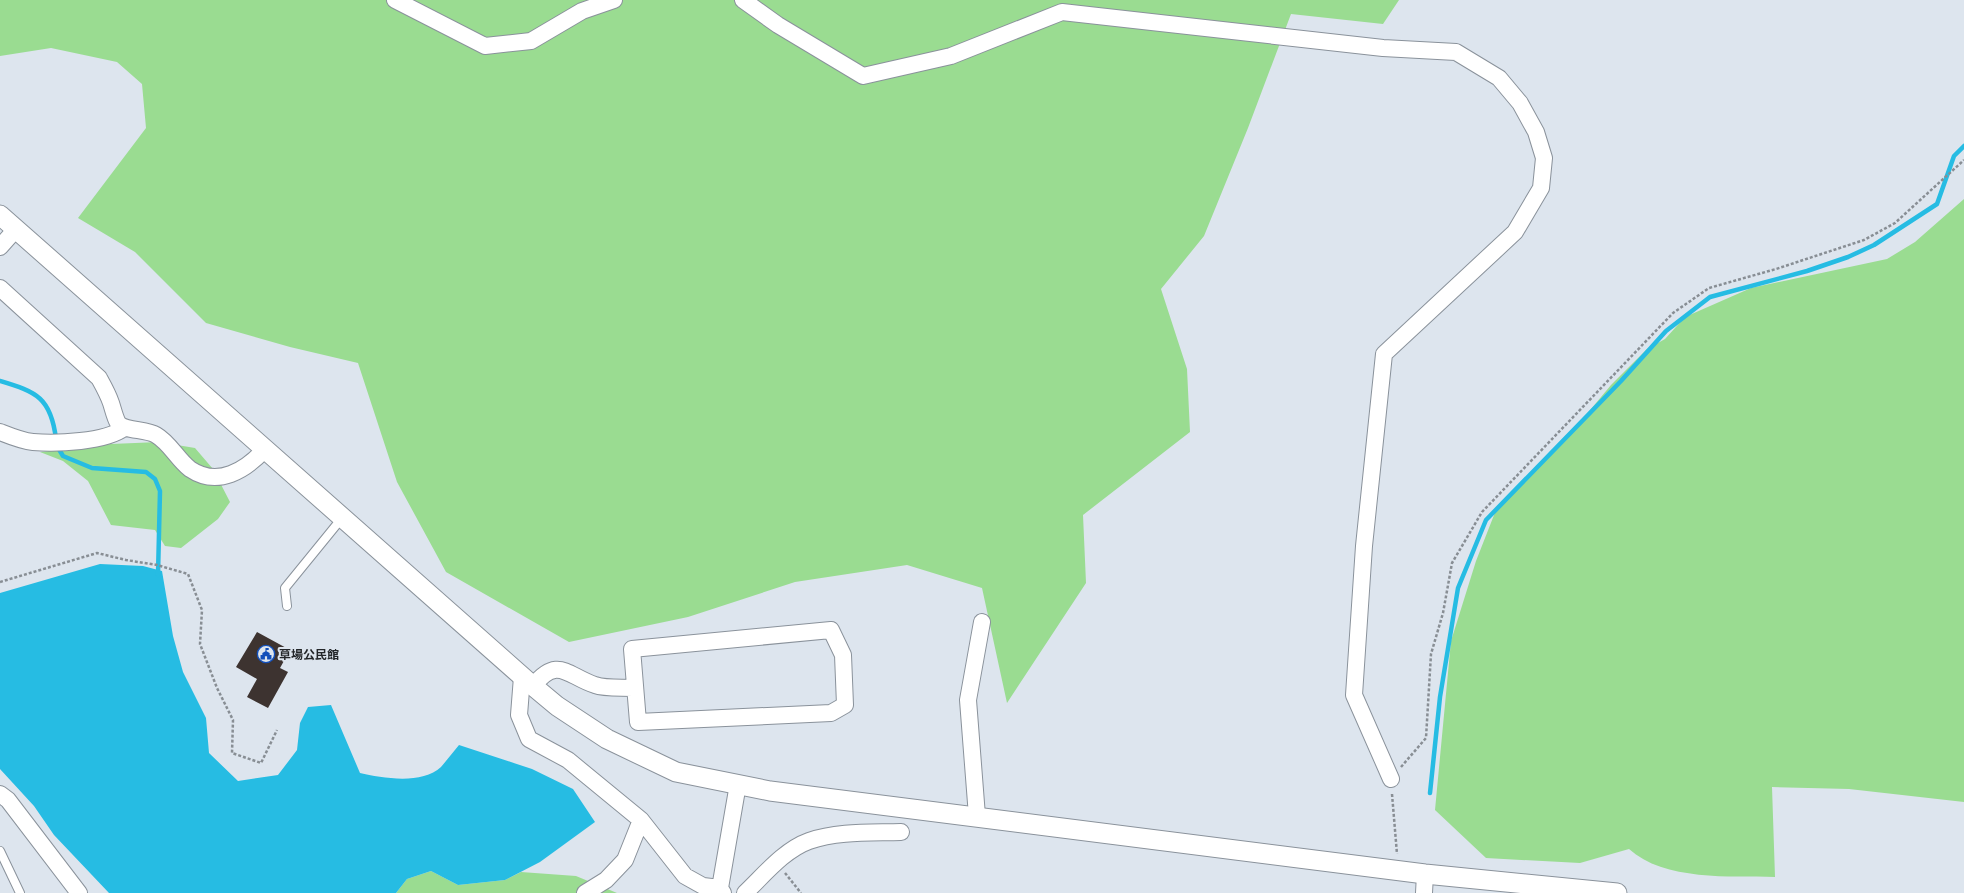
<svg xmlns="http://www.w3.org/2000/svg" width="1964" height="893" viewBox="0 0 1964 893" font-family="'IBM Plex Sans','Noto Sans JP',sans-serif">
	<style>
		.green { fill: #9adc91 }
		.water { fill: #26bce3 }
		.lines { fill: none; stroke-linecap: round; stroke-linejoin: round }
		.stream { stroke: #26bce3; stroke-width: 4.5 }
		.building { fill: #3d3330 }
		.service-casing { stroke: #8a929b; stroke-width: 10 }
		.minor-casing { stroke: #8a929b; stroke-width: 18 }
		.tertiary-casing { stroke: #8a929b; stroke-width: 21 }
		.path { stroke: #888e94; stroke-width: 2.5; stroke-dasharray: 3 2; stroke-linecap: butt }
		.service { stroke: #fff; stroke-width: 8 }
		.minor { stroke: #fff; stroke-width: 16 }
		.tertiary { stroke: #fff; stroke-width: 19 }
		.labels { text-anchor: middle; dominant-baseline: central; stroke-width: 4; stroke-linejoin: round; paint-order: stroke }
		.poi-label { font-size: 12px; font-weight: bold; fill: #232629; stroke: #dde5ee; text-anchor: start }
	</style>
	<rect width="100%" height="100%" fill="#dde5ee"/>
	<path class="green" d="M0,0H1399L1383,24L1291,14L1248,128L1204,236L1161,289L1187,369L1190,432L1083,515L1086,583L1007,703L982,588L907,565L795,582L688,617L569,642L446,572L397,482L358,363L290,347L206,323L135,252L78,218L146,128L142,84L117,62L51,48L0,56Z
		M1964,199V802L1849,789L1772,787L1775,877C1731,876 1664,881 1629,849L1580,863L1486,858L1435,810L1451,641L1476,561L1496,510L1576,427L1611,385L1647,349L1665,339L1685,317L1751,288L1887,259L1915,242Z
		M159,442L195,448L213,469L230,502L218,519L181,548L165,546L155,530L111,525L88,481L63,461L40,452L111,444Z
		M431,871L458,885L505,880L521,872L576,876L617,893H396L407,879Z"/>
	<path class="water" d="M100,564L143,566L162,571L173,636L183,672L206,718L209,753L238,781L278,775L297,750L300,723L308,707L331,705L360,773C382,778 422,785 441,767C447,760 453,752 459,745L532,769L573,789L595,822L540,862L505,880L458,885L431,871L407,879L396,893H109L54,835L34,806L0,769V593Z"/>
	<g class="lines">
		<path class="stream" d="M0,381C37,392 51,398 56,439
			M57,446L63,456L92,468L146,472L155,479L160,491L158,575
			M1430,793L1440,697L1458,588L1486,520L1621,381L1666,331L1710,297L1807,271L1848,257L1874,245L1937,204L1954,156L1964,146"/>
	</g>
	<path class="building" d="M257,632L290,650L280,668L288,672L268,708L247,697L257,679L236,667Z"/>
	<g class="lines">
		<defs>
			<path id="service" d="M287,606L285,588L342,518
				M0,851L20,893"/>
			<path id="minor" d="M395,0L485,46L531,41L582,11L614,0
				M743,0L778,25L863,76L951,56L1062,12L1383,48L1456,52L1499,78L1520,103L1536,132L1544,158L1541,188L1515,232L1384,354L1364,546L1354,695L1391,779
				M0,247L16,229
				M0,288L99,378C104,387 108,394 111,403C113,409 115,418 118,423C124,431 146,429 156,435C170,443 177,459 190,469C218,488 246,470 265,449
				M0,432C10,436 22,441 33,442C56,444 106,442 124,428
				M831,630L843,655L845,705L831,713L638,722L632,649Z
				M522,677L519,715L529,739L568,760L641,820L685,876L703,886L720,888
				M533,686C558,655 567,676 595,685C606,689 623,687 635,688
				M0,794L8,800L79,893
				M977,816L968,700L982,622
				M585,893L606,880L625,860L641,820
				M723,893L720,888L738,784
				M745,893C764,875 784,850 809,841C838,831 871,833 901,832
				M1424,893L1425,874"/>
			<path id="tertiary" d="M0,215L533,686L557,706L607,739L676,772L770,791L1425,874L1617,893"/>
		</defs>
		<use href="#service" class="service-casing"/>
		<use href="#minor" class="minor-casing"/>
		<use href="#tertiary" class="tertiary-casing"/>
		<path class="path" d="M0,582L97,553L126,560L157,565L188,574L202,610L200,644L217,688L233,720L232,753L261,763L277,730
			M1401,767L1426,738L1431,654L1443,613L1452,563L1482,512L1673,313L1709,288L1776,269L1864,240L1895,223L1964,160
			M1392,794L1397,854
			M785,873L801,893"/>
		<use href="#service" class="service"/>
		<use href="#minor" class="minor"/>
		<use href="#tertiary" class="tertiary"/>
	</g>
	<defs>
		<symbol id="civic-ring" viewBox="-11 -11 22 22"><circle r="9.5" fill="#dde5ee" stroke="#124fba" stroke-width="1.5"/><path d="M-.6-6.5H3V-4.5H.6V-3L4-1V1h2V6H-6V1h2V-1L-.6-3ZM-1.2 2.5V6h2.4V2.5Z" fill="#124fba"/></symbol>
	</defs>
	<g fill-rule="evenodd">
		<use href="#civic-ring" x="256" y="644" width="20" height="20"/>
	</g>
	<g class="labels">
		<g class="poi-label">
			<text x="279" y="654">草場公民館</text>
		</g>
	</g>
</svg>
